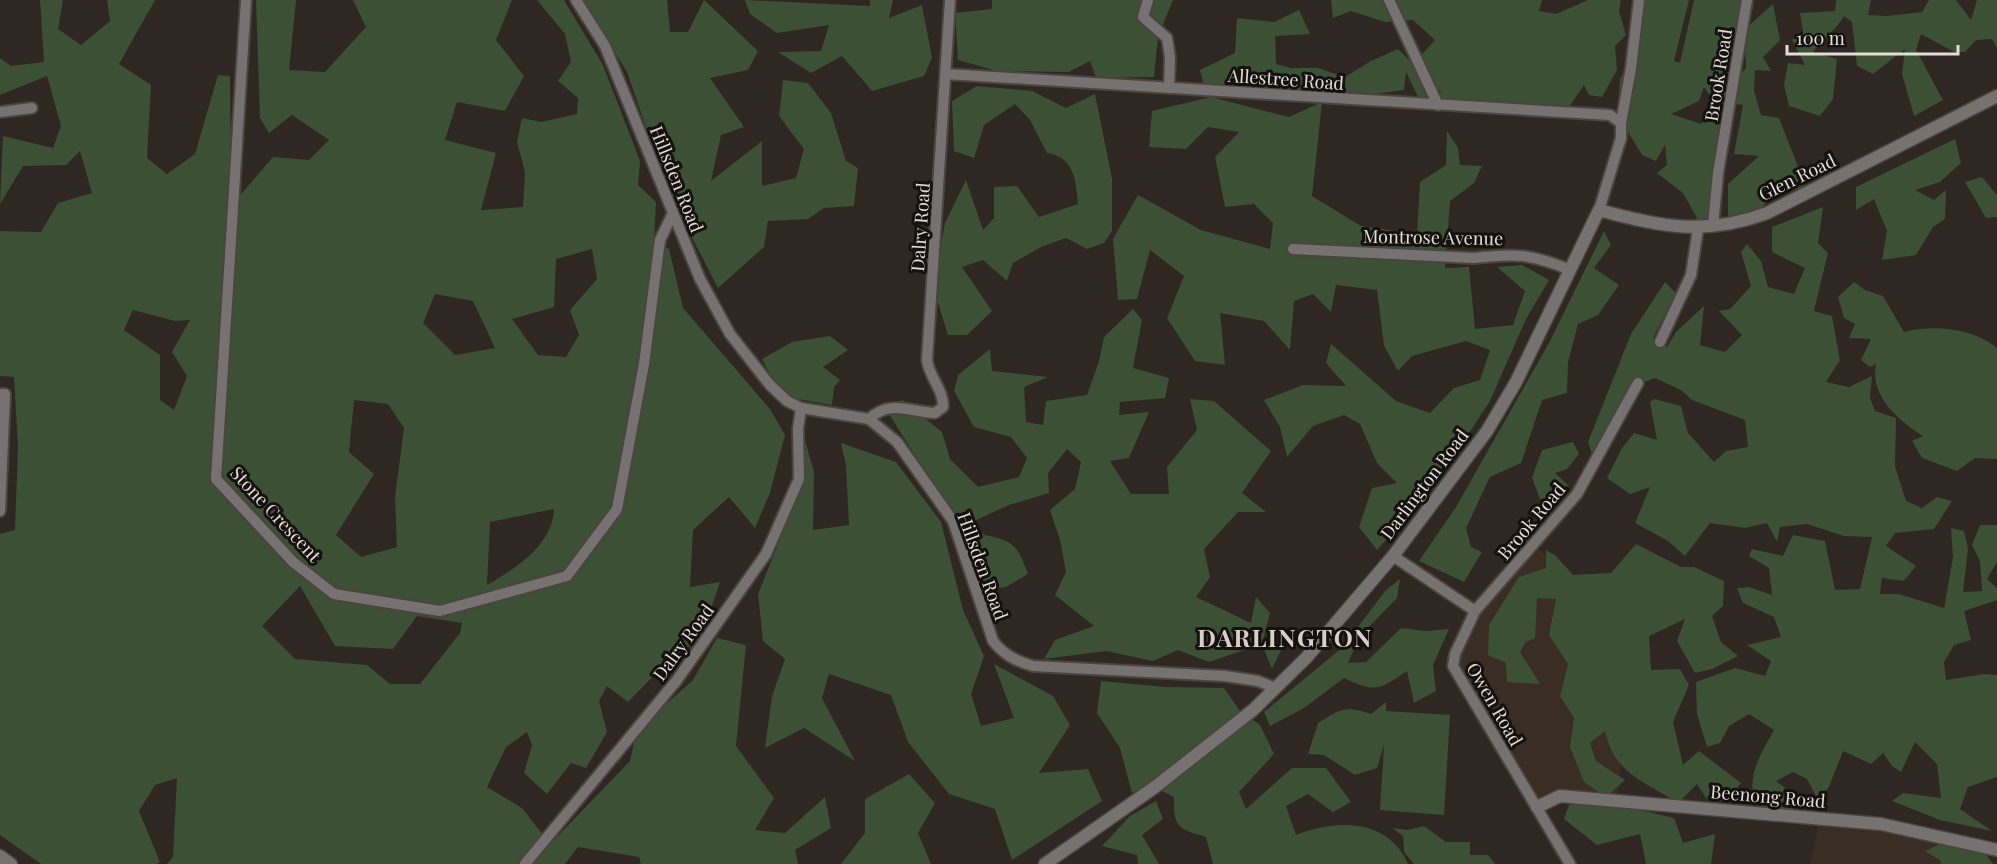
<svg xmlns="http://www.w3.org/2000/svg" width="1997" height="864" viewBox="0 0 1997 864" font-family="'Playfair Display',serif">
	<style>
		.built { fill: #3a2d23 }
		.green { fill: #3b5035; fill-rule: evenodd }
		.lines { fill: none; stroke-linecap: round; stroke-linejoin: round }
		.minor-casing { stroke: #4c443e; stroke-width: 14 }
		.tertiary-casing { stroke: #4c443e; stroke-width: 15 }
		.minor { stroke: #777272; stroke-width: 10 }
		.tertiary { stroke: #777272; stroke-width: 12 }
		.labels { text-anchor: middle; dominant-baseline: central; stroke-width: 6; stroke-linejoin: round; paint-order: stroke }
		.street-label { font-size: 18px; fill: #e3ddd9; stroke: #14110e }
		.district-label { font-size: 24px; font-weight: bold; letter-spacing: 1.5px; fill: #dacfc7; stroke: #14110e }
	</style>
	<rect width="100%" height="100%" fill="#2f2721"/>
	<path class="built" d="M1534,545L1631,628L1618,796L1539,805L1451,663L1473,618Z
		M1819,823L1878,827L1950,846L1946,864H1810Z"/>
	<path class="green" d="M40,0H63L58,29L81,45L110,21L107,0H155L119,64L151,85L147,158L167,174L195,154L218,75L230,76L231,206L273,157L309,160L329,140L292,115L269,133L260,118L256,0H296L289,70L325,72L366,27L353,0H512L496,40L524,76L505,111L457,102L445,140L496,153L481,210L523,207L525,172L517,142L522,118L541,122L577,114L578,98L558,81L571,62L565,34L537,0H564L603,65L640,161L638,185L656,202L654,241L669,249L683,308L770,409L785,435L770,493L755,528L729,497L693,530L690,587L720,582L701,638L668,661L628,702L607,686L599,701L607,732L586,768L571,763L547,794L524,773L532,745L527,732L506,747L487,787L522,808L550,844L630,761L637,730L693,680L717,638L746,645L736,746L774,798L755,830L785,833L825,797L831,828L795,850L798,864H641L639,857L578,847L565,864H167L173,857L177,778L155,785L139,811L160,862L157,864H41L0,835V534L15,530L18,446L14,377L0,376V231L41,232L58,203L92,193L80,151L66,165L23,166L0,204L3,136L53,148L61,126L47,76L0,95V58L11,66L44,62ZM592,249L597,279L570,310L579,335L566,357L538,355L512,319L554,307L556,259ZM435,294L473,301L495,348L455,355L423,323ZM133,310L175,321L190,320L172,352L187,376L174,410L160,400V355L124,330ZM354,400L388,404L404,428L395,497L397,547L361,557L336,535L374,474L349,452ZM554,509C552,546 516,568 487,585L490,522ZM300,586L335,646L393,649L417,616L462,623L460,633L420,684H390L367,665L295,659L262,626Z
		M582,0H667L670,32H688L704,0L758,51L748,70L710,78L744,127L721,135L711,181L762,141V186L796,178L804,149L779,116L783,80L808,83L831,113L846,161L858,168L854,206L824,208L808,219L768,221L764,247L718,288L668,191L627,72Z
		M745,0L870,6V0H893L889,18L922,5L932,58L924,76L872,91L842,56L811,73L778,52L821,51L829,25L777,33L750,14Z
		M992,0H1173L1158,37L1154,77L1096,78L1090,61L1069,72L997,71L958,60L955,13L992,9Z
		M1331,0H1542L1539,11L1556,14L1588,0H1621L1619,11L1626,35L1615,46L1617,70L1602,97L1589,95L1584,85L1565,113L1523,104L1438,102L1441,90L1419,99L1406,72L1404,90L1367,95L1275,87L1204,86L1200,70L1235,53L1237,18L1274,22L1299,10L1310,34L1275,36L1276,64L1291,68H1318L1345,77L1371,61L1398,49L1413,64L1435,40L1413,20L1385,22L1351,11L1333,18Z
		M1641,0H1689L1674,61L1680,63L1694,0H1749L1732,51L1733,81L1746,68L1745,29L1773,4L1780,40L1763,57L1771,71L1755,70L1754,90L1761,115L1779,118L1806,187L1772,196L1745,227L1728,224V184L1759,156L1734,154L1743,105L1714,101L1704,87L1699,101L1671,114L1701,124L1720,104L1722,152L1708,218L1698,220L1683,193L1657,173L1667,165L1665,145L1656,161L1642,155L1628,132L1619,95L1620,79L1635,56Z
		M1836,0H1871L1868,15L1887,16L1922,12L1929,0H1956L1971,20L1977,0H1997V48L1992,39L1976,40L1965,52H1954L1921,34L1916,50L1943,100L1914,116L1902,74L1905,49L1873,74L1857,66L1852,22L1844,16C1836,31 1822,38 1813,52L1837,59L1833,99L1820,116L1789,106L1784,85L1788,63L1805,65L1792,40L1803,32L1800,13L1835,11Z
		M977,86L1032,91L1066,108L1095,94L1112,179V231L1104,243L1087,249L1066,238L1041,247L1013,263L1007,281L983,260L962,267L992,311L967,335H948L933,287L945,223L966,180L983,230L994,218V187L1017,186L1039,217L1078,204C1076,180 1074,157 1047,153L1030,120L1015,104L984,125L974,158L954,151L952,101Z
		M1211,97L1289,117L1322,102L1312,196L1361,226L1417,234L1420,182L1446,165L1447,131L1458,148L1460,165L1482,166L1474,183L1450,201L1445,268L1469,267L1475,329L1513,325L1525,291L1497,267L1522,265L1549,280L1526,319L1490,401L1435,485L1377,550L1359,527L1372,488L1397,483L1377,463L1360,424L1344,415L1313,426L1287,457L1280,427L1264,400L1303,385L1346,386L1326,363L1331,344L1396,401L1430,413L1454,388L1480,380L1490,350L1466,341L1412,356L1398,371L1384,346L1377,290L1336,285L1331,312L1313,294L1294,301L1290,350L1264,321L1220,313L1225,365L1195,361L1167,318L1184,276L1150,250L1137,299L1118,300L1113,239L1138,195L1201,230L1270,249L1273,223L1254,204L1225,207L1215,157L1239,132L1208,127L1186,149L1149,147L1152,111Z
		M1955,139L1961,163L1940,182L1915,190L1934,200L1946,190L1945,219L1933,227L1916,255L1882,260L1887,231L1874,199L1856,210V187Z
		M1982,177L1997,195V217L1986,218L1965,182Z
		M1823,207L1818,243L1828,253L1814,311L1832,316L1840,360L1826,382L1849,387L1872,376L1870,398L1875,411L1896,418L1895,466L1906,501L1922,508L1937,497L1952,501L1934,529L1895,533L1886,546L1916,566L1904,581L1882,578L1880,594H1899L1944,608L1953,557L1951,528L1964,531L1968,549L1963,592L1982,591L1980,561L1972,545L1980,525H1997V562L1987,579L1997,588V600L1964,611L1971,640L1954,645L1944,662L1946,680L1984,674L1997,675V777L1968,787L1960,809L1992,831L1940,820L1892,801L1903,793L1941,798L1937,764L1915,742L1901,772L1892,766L1883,753L1871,764L1843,751L1829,787L1818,800L1807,779L1793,772L1776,781L1807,805L1773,814C1769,810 1762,807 1758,802C1742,782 1764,748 1774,730L1749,714L1729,726L1720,743L1707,747L1697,714L1696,682L1735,668L1765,676L1771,661L1747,645L1781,637L1774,617L1743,603L1737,588L1749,587L1772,595L1769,568L1749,556L1752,549L1783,556L1793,535L1825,541L1835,590L1860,589L1872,537L1844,536L1807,524L1780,527L1777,542L1767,523L1745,528L1710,523L1685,556L1668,541L1635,523L1650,487L1630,494L1607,478L1622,448L1634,433L1657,440L1650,402L1654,399L1681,406L1688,433L1714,462L1726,451L1748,447L1745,420L1692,400L1681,390L1655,378L1636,385L1594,461L1588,442L1631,334L1665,282L1676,293L1653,338L1667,347L1676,332L1704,306L1700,345L1725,352L1742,335L1719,311L1730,309L1751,286L1741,252L1747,244L1761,261L1768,287L1794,294L1805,268L1772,252V227Z
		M1604,231L1611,245L1594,268L1619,285L1598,315L1578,324L1568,362L1567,393L1542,400L1521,463L1490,477L1466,528L1471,547L1482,552L1464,582L1419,561L1456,507L1550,341Z
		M1854,282L1865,290L1883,296L1904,332C1932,324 1974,328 1997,348V459L1975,458L1957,471L1922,458L1912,441L1923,436C1900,421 1869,397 1876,364L1870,367L1861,360L1871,339L1849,338L1855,324L1844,318L1838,297Z
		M1133,309L1142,320L1133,368L1169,378L1165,398L1120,402L1119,415L1149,412L1129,458L1110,461L1131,494H1169L1167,467L1197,430L1190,399L1214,401L1271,451L1242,493L1266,512H1238L1204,549L1210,577L1196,597L1251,623L1256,597L1270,613L1263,640L1284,644L1272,669L1262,644L1209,662L1178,650L1153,661L1106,651L1044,659L1055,640L1094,626L1055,595L1066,572L1060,540L1050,510L1075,489L1081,462L1067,449L1048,473L1049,493L1009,505L974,521L981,534C1013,541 1017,543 1028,574L1006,587L984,590L967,529L931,481L884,406L902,400L942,432L950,459L978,487L1019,477L1027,458L1011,437L974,427L954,391L958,375L990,349L992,371L1048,377L1024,387L1026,422L1043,425L1046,401L1087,395L1099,361L1104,337Z
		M830,336L848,350L823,367L840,380L834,387L832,405L781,396L762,359L792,342Z
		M804,437L814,472L813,530L849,525L846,466L841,443L896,462L941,522L963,610L984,656L971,694L981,726L1014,718L994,664L1053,696L1070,725L1039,773L1088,769L1102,801L1012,860L995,809L949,794L908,742L891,695L829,674L822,698L855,761L804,728L765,748L772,696L785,659L763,641L758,594L782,534L789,489Z
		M1573,442L1579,454L1567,469L1555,473L1568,485L1561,499H1540L1532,478L1542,450Z
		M1636,544L1681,567H1694L1724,581L1723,606L1712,616L1721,642L1738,656L1712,669L1695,673L1677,641L1685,619L1649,636L1651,670L1680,669L1689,685L1673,722L1683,765L1699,751L1741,783L1727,801H1708L1697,784L1678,803C1644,781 1614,774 1605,731L1590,743L1596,761L1625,780L1606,797L1584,782L1570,747L1574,718L1560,696L1568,664L1549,635L1556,599L1537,598L1535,638L1526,642L1520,652L1540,684L1507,682L1506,663L1488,655L1489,625L1519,577L1546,568V550L1556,556L1573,575L1611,573Z
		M1400,579L1397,598L1359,637L1348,663L1366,662L1401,628L1426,631L1449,629L1433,665L1436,691L1414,703L1407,671C1379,690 1376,693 1344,678L1304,708L1270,726L1264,712L1343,647L1385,591Z
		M1101,681L1165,687L1224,688L1240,711L1260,725L1274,754L1239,792L1246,809L1292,768H1326L1351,802L1333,812L1308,794L1286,806L1296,835C1336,819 1388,818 1408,864H1213L1206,837C1179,829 1173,828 1174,797L1154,787L1132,793L1120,748L1097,713Z
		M1386,702V715V711L1450,715L1444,815L1380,810L1384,745L1377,768L1355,775L1324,755L1308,754L1318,723C1340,709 1345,705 1371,714Z
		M909,774L935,803L918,833L931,864H841L865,833V799Z
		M1571,800L1632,808L1674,818L1683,843L1715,834L1711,864H1646L1640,834L1597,845L1564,819Z
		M1156,801L1163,819L1142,835L1159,864H1138L1137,855L1102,846L1130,816Z
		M1424,826L1446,842H1470V855H1488L1495,864H1414L1404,852L1403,836L1392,828L1408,830Z
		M1949,840L1980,846L1993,864H1941V861L1925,851Z"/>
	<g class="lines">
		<defs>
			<path id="minor" d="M246,0L216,479L293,562L334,594L440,611L567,576L617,509L644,364L660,240L673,213
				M576,0L605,46L700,279L730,334L770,385L787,401L801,408L869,419L897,442L953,521L993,641C1004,655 1016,661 1033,666L1225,676L1258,681L1275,688
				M1148,0L1143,17L1167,38L1170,57L1169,88
				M1389,0L1438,105
				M946,74L1610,115L1621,123
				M0,112L32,108
				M1599,210L1621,138V123L1631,68L1639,0
				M1713,226L1718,173L1747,0
				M1293,249L1474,258C1515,253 1532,254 1570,270
				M1660,342L1691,275L1698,229
				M0,394H5L0,511
				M869,419C891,399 909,412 935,413L943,407C944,390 929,377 927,360L950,0
				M1393,556L1475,611
				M525,864L677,680L766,554L799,479L798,429L801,408
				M1570,864L1453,666L1455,654L1475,611L1577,494L1638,383"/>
			<path id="tertiary" d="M1537,807L1560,796L1881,824L1997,850
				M0,856L11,864
				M1045,864L1155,787L1253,710L1306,658L1393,556L1487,431L1516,382L1599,210C1660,227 1706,236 1767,213L1997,96"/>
		</defs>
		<use href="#minor" class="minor-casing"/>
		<use href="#tertiary" class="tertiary-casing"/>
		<use href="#minor" class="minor"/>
		<use href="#tertiary" class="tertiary"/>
	</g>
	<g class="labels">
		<g class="street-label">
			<text transform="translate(1718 75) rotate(-81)">Brook Road</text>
			<text transform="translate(1286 79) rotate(4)">Allestree Road</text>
			<text transform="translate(1797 177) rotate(-26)">Glen Road</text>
			<text transform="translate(677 179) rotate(68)">Hillsden Road</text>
			<text transform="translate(920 227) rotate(-86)">Dalry Road</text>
			<text transform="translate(1433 237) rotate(1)">Montrose Avenue</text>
			<text transform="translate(1424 484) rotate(-53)">Darlington Road</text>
			<text transform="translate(276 514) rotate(47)">Stone Crescent</text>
			<text transform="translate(1531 521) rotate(-50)">Brook Road</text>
			<text transform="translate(983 566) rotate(70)">Hillsden Road</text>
			<text transform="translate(683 642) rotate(-54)">Dalry Road</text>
			<text transform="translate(1495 704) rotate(60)">Owen Road</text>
			<text transform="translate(1768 796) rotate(5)">Beenong Road</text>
		</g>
		<g class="district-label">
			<text x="1285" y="637">DARLINGTON</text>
		</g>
	</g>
	<path d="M1787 45v9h171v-9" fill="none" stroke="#e3ddd9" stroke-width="3"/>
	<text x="1796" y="45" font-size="18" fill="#e3ddd9" stroke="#14110e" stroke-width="4.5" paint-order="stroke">100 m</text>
</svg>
